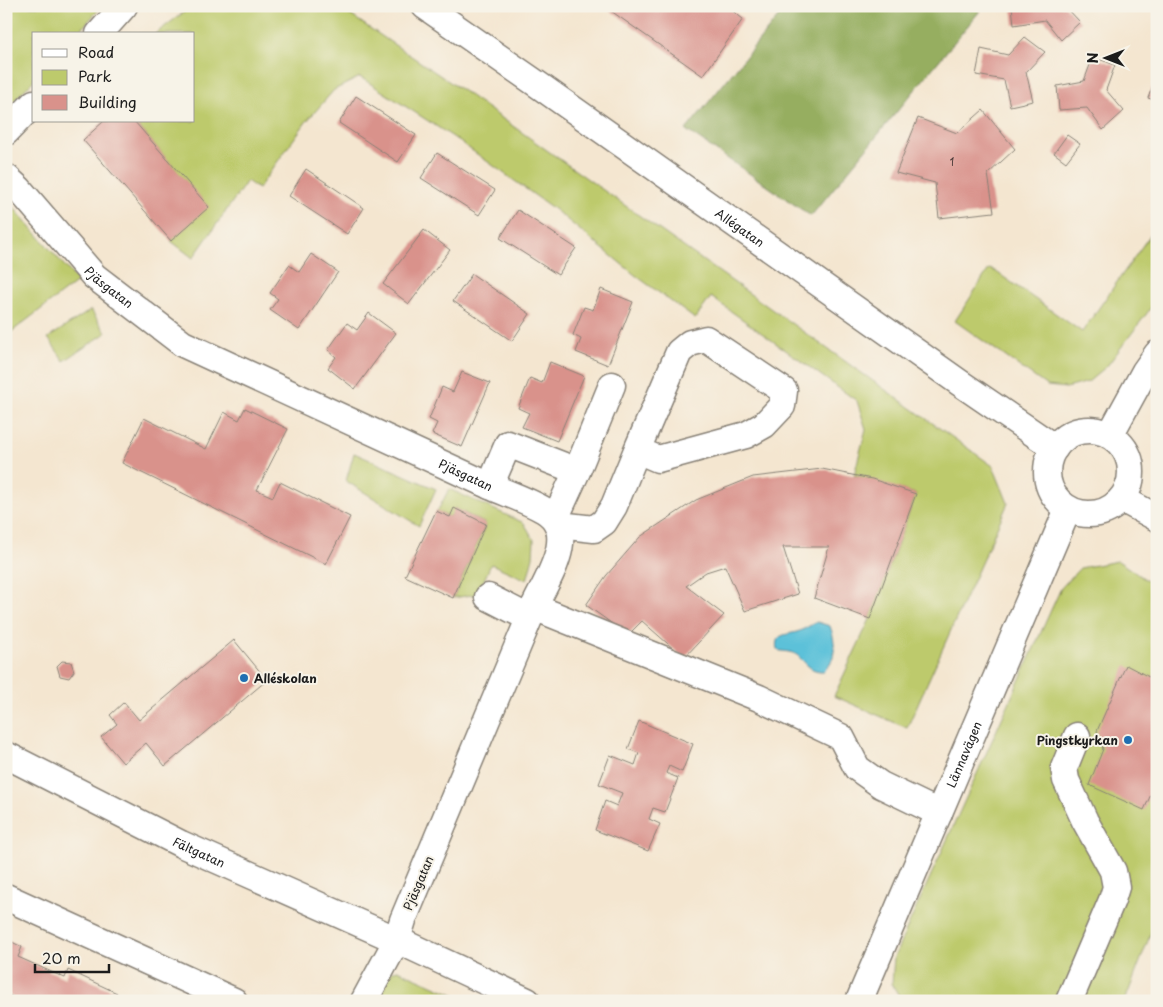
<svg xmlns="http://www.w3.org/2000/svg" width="1163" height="1007" viewBox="0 0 1163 1007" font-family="'Playpen Sans',sans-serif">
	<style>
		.green { fill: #bdca6c; stroke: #6c7344 }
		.forest { fill: #96ae60; stroke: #59653e }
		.water { fill: #5bc1d9; stroke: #3c6e7a }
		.building { fill: #d9928b }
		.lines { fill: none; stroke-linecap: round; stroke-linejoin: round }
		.minor-casing { stroke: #888176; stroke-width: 29 }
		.minor { stroke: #fff; stroke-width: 26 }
		.poi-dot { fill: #1f6fb2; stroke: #f7f3e8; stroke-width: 2 }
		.labels { text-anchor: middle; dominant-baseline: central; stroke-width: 4; stroke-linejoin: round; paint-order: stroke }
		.number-label { font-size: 10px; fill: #4b3a38 }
		.street-label { font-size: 12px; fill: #1c1c1c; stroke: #f7f3e8 }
		.poi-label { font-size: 12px; font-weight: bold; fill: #1c1c1c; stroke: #f7f3e8; text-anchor: start }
	</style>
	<rect width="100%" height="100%" fill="#f7f3e8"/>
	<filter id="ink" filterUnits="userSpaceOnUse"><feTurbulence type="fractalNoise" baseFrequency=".02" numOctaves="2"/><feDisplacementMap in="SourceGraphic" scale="10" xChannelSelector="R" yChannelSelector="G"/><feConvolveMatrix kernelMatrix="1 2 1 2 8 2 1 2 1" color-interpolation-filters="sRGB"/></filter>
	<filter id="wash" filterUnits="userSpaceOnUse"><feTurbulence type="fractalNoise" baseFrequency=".0096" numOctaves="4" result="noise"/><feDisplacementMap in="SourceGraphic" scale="20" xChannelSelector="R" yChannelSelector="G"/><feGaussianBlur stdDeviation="1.12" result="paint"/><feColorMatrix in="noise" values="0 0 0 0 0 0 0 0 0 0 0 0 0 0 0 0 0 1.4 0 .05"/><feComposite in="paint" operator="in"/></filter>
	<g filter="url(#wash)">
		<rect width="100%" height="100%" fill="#f4e6d0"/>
		<path class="green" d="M6,6H102L77,34H34V80L6,109Z
			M192,6H334L340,8L469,95L993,466L1008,503L907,728L834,696L870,619L916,494L854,475L866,429L857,401L711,297L695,319L635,275L554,209L453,137L360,77L334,90L306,122L258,189L247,181L193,258L171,241L208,207L134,121H194V34H155Z
			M13,207L78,281L6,336V208Z
			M1157,225V300L1107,366L1088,382L1066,388L1047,386L955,321L989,269L995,271L1082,332Z
			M91,310L106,333L64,361L48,338Z
			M354,453L436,489L419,526L346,481Z
			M449,489L524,523L534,540L533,557L527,580L491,564L478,594L453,598L486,524L455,508L450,517L437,512Z
			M1118,561L1157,587V917L1125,1001H902L892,984L894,957L1061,588L1080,568Z
			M398,970L455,995L452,1001H373L389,972Z"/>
		<path class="forest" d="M787,6H984L811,216L686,130Z"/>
		<path class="water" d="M817,622L830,626C836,643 837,658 824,671C810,672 806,663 797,655C791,651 784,652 777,650C773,631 790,636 802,630C808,627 812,624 817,622Z"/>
		<g id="blocks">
			<path class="building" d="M604,6H726L743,19L703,76Z
				M1012,6H1065L1080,22L1061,40L1045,20L1014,25Z
				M1025,37L1045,52L1026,72L1033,101L1010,106L1004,80L976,75L981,49L1008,55Z
				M1093,57L1115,65L1106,90L1124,111L1103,130L1087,108L1059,110L1057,86L1084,81Z
				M1157,75V101L1148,98Z
				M356,96L416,135L398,162L339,123Z
				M983,110L1015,149L988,174L994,212L939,218L935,183L896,173L918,118L957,133Z
				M104,121H134L209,207L171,241L83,140Z
				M1067,135L1080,144L1066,162L1054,153Z
				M437,153L495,190L479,215L421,178Z
				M306,169L364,208L347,234L289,196Z
				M518,210L576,248L558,275L500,238Z
				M424,230L450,250L409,304L383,284Z
				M311,254L338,272L299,330L270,310L278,299L270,293L289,265L299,272Z
				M472,274L530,314L512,341L453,301Z
				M601,289L633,302L608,365L576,352L581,339L573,335L584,307L593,310Z
				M369,313L396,333L355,389L328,368L336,357L328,350L347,323L357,330Z
				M550,362L584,376L557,441L522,427L529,413L518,408L530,378L542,383Z
				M462,372L490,383L462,447L432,434L437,423L429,419L442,387L453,392Z
				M245,408L288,429L257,490L273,497L280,482L350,517L326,564L122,463L144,418L206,449L224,412L239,420Z
				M822,469L872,479L916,494L870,619L814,598L829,547H783L798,594L745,611L725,566L706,572L686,586L724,615L684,658L642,621L628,635L586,605L606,576L640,537L696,500L753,477Z
				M454,508L486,524L453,598L405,576L436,511L450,517Z
				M234,640L267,680L165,766L146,743L123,763L101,737L117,724L110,715L124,702L139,720Z
				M62,661L71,662L74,671L69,678L60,676L57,666Z
				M1126,665L1149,677L1157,674V781L1144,810L1089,785L1103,749L1097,731Z
				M639,721L693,744L682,772L669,766L666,773L678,778L665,812L653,808L649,819L660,824L648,851L595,830L605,801L617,806L622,793L599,784L610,755L635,765L639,753L628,749Z
				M6,939L22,947L18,957L65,978L68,970L117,993L114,1001H21L6,994Z"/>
		</g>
	</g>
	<g filter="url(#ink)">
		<use href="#blocks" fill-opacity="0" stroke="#888176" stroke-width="1"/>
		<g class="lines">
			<defs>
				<g id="minor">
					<path id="s1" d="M425,6L540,86L960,383L1055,448"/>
					<path d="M99,34L124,6"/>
					<path d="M6,132L34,103"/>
					<path id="s2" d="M6,177L19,189L94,276L183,344L490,486C508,494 527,500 544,510C580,532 547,579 534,607L403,920L397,940L364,1001"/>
					<circle cx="1089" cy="472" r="42"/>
					<path d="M1110,435L1145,371L1157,354"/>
					<path d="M490,486L508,444L577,471"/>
					<path d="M1122,499L1157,518"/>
					<path d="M555,519L577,471L612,385"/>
					<path d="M559,525L594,529L604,522L614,506L637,450L658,459L746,435L764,425L782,406L784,391L706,339L690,343L679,352L637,450"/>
					<path d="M488,597L529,618"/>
					<path d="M534,607L759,698L841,737L857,768L881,785L939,813"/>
					<path id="s3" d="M6,755L181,844L397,940L527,1001"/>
					<path d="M6,897L234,1001"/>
					<path id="s4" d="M859,1001L1068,509"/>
					<path d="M1069,1001L1112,900L1116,887L1113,871L1085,821L1066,780L1064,768L1077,736"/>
				</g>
			</defs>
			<use href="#minor" class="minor-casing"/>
			<use href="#minor" class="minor"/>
		</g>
	</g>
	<g class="poi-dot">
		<circle cx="244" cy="678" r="5"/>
		<circle cx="1128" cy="740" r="5"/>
	</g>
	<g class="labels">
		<g class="number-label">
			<text x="952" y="161">1</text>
		</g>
		<g class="street-label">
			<text stroke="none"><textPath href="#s1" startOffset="385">Allégatan</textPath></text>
			<text stroke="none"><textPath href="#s2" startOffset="151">Pjäsgatan</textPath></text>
			<text stroke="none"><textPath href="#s2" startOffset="556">Pjäsgatan</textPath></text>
			<text stroke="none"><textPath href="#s4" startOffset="268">Lännavägen</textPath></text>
			<text stroke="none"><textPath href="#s3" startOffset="216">Fältgatan</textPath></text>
			<text transform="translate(418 883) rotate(-67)">Pjäsgatan</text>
		</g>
		<g class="poi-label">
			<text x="254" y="678">Alléskolan</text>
			<text x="1118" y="740" text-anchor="end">Pingstkyrkan</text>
		</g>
	</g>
	<rect width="1163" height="1007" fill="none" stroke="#f7f3e8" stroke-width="25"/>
	<rect x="32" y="32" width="162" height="90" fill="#f7f3e8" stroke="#9f9d96"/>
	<rect x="42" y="49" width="25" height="8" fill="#ffffff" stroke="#9f9d96"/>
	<text x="78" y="58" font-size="15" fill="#1c1c1c">Road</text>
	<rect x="42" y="70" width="25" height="15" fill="#bdca6c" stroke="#9f9d96"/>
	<text x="78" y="82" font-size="15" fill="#1c1c1c">Park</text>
	<rect x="42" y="95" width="25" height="15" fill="#d9928b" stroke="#9f9d96"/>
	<text x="78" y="108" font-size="15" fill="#1c1c1c">Building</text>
	<g transform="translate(1106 58) rotate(270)" stroke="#f7f3e8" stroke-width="4" paint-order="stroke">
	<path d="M0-4L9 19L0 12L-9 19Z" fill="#1c1c1c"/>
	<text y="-8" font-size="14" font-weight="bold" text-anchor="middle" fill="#1c1c1c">N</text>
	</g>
	<path d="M35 964v8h74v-8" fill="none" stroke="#1c1c1c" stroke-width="2.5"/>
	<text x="42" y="964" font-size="15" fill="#1c1c1c" stroke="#f7f3e8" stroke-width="4" paint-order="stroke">20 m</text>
</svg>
